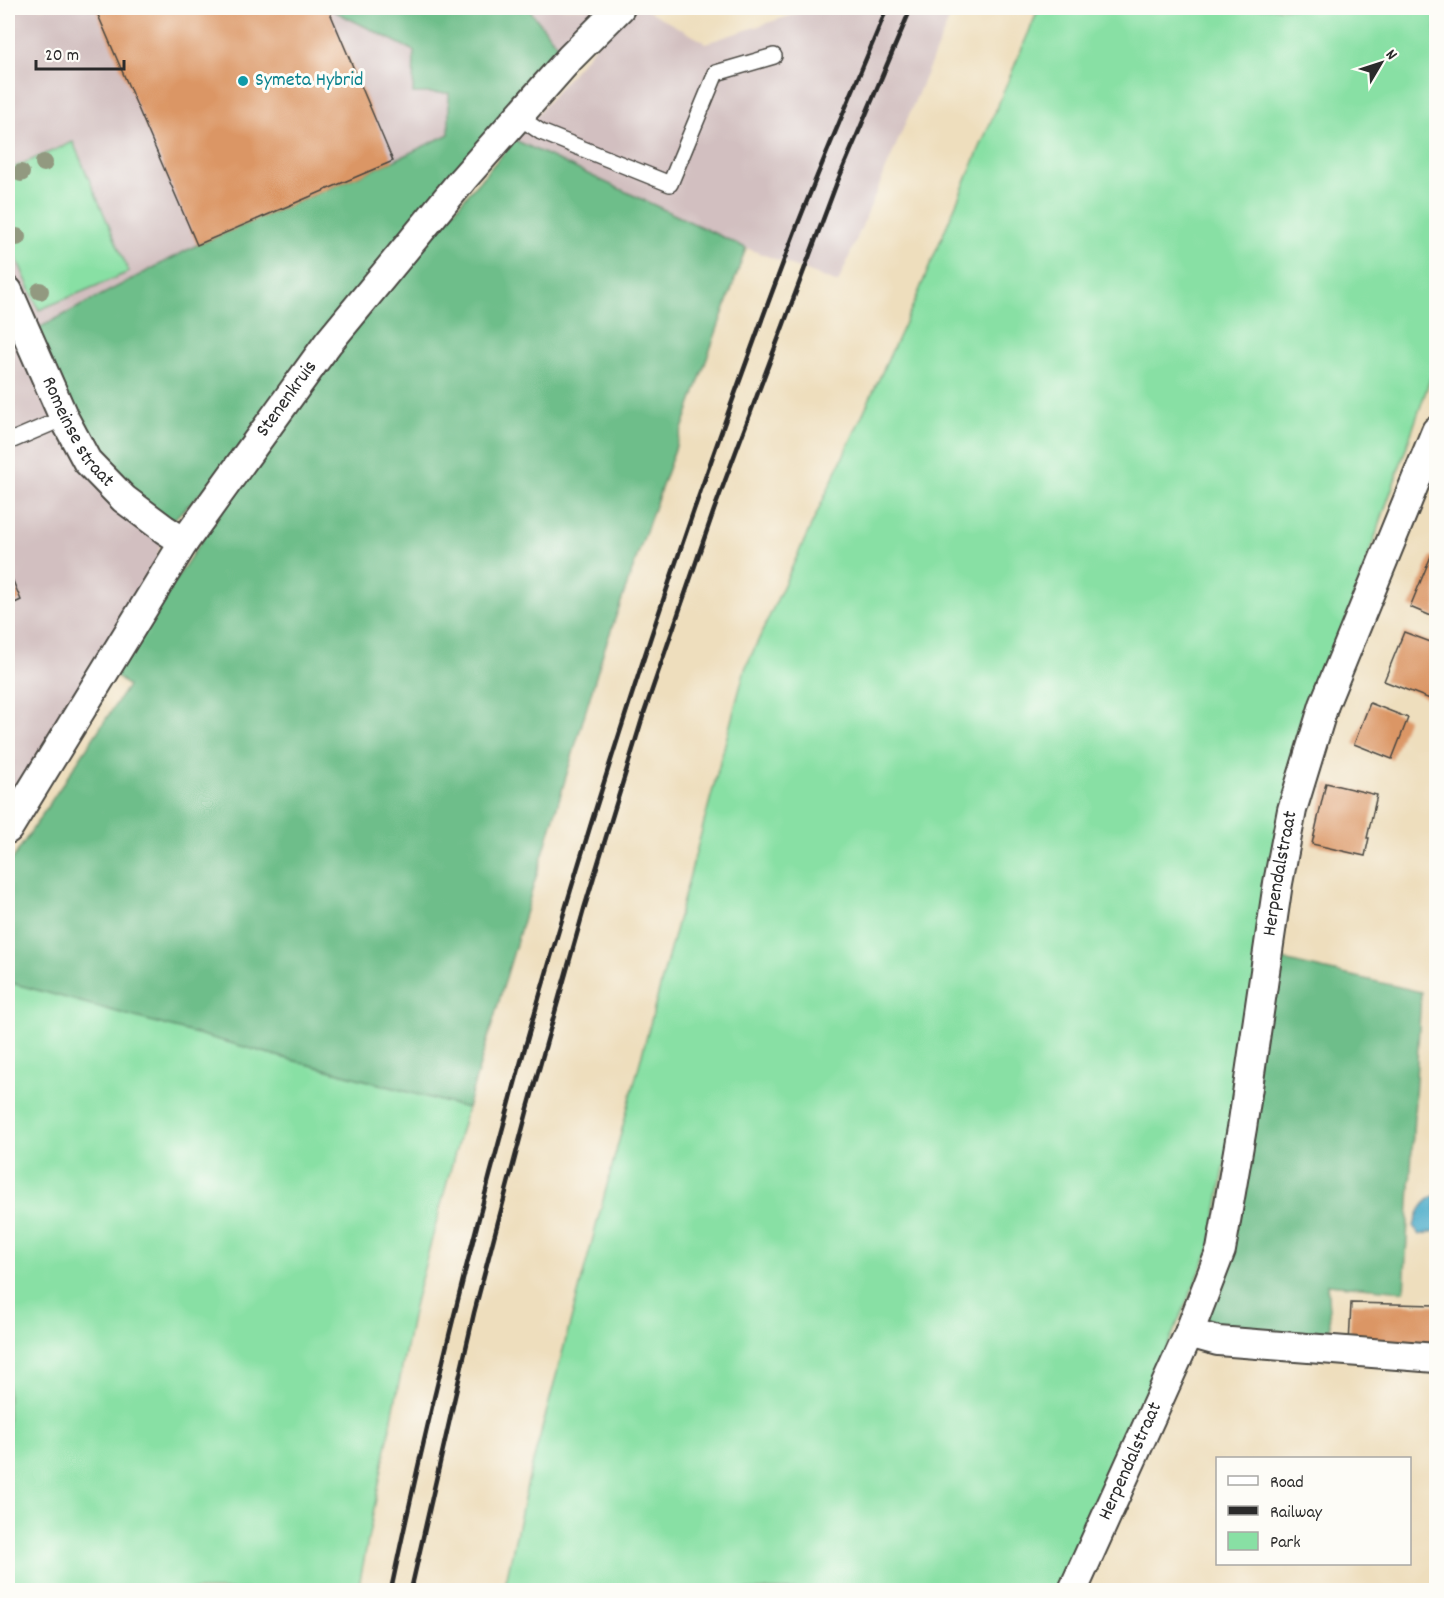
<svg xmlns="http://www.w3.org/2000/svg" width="1444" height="1598" viewBox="0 0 1444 1598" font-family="Dekko,sans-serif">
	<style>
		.industrial { fill: #d2bfc0 }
		.green { fill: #88e0a4; stroke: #5a8668; stroke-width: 1.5 }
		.forest { fill: #6ebe8a; stroke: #4c745a; stroke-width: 1.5 }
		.water { fill: #4aabc9; stroke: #3a6b7a; stroke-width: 1.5 }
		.building { fill: #db9665 }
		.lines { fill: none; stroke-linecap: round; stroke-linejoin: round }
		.lane-casing { stroke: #484641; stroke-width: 18 }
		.street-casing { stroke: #484641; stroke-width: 32 }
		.lane { stroke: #fff; stroke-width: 15 }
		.street { stroke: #fff; stroke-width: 28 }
		.rail { stroke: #2b2b2b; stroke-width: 4.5 }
		.tree { fill: #929980 }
		.culture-dot { fill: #0f9aa8; stroke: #fdfcf7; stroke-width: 2 }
		.labels { text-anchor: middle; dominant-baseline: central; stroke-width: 6; stroke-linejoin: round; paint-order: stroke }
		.culture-label { font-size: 20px; fill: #0d838f; stroke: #fdfcf7; text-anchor: start }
		.street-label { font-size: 20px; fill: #2b2b2b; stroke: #fdfcf7 }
	</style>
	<rect width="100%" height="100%" fill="#fdfcf7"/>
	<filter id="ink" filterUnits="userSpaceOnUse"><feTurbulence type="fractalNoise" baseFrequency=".0167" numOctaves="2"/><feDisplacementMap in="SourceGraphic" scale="12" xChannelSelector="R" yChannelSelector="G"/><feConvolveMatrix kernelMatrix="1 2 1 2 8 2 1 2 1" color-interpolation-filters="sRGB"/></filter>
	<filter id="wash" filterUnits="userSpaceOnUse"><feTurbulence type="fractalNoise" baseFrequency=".008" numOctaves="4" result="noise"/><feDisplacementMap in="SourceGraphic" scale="24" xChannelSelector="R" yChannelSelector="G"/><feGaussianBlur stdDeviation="1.35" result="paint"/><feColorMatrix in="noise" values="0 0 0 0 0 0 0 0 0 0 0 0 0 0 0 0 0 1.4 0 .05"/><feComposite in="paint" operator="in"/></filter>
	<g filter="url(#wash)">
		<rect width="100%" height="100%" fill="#eedebd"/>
		<path class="industrial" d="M8,8H328L414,51L413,93H449V134L393,161L197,245L27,334L164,529L152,582L8,809Z
			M528,8H608L565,55Z
			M628,8H643L706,43L814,8H954L838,283L746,248L515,140Z"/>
		<path class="green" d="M1039,8H1436V362L1294,770L1210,1249L1060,1590H504L528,1481L745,669L914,303Z
			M73,142L129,272L39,310L8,238V170Z
			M8,982L467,1108L415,1302L358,1590H8Z"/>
		<path class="forest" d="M328,8H528L565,55L212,482L164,529L124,499L27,334L197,245L393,161L449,134V93H413L414,51Z
			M515,140L746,248L603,653L467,1108L8,982V866L128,686L114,674C172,585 229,496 293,410C363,317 438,228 515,140Z
			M1266,956L1421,992L1404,1291L1327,1284L1332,1350L1189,1333L1205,1294Z"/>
		<path class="water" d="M1436,1195V1231L1419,1235L1414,1227C1417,1213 1422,1202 1436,1195Z"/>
		<g id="blocks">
			<path class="building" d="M95,8H328L393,161L197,245Z
				M1431,556L1436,559V618L1410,607Z
				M8,569L21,600L8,606Z
				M1404,632L1436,644L1435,701L1384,681Z
				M1370,703L1408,718L1392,759L1354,744Z
				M1326,783L1377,795L1367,838H1369L1365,856L1312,844Z
				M1351,1303L1436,1305V1347L1349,1345Z"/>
		</g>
	</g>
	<g filter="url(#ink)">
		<use href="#blocks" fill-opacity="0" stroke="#484641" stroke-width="1.5"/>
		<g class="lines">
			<defs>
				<path id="lane" d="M519,117L541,132L670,184L716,73L774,56
					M8,442L64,418"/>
				<g id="street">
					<path id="s1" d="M8,291L64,418L87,461L124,499L164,529L184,542"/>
					<path id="s2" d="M8,829L184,542L328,343L463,179L570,58L620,8"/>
					<path d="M1189,1333L1218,1341L1436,1358"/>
					<path id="s3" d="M1073,1590L1189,1333L1221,1250L1242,1128L1278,883L1292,810L1324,705L1436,431"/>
				</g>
			</defs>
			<use href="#lane" class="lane-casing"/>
			<use href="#street" class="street-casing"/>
			<use href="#lane" class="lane"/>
			<use href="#street" class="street"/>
			<path class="rail" d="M391,1590C489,1126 627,675 795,231C824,156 857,82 887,8
				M411,1590L474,1313L528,1108L584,909L643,716L714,510L836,185L911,8"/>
		</g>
		<g class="tree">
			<circle cx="44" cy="163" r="9"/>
			<circle cx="21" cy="173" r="9"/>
			<circle cx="17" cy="237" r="9"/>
			<circle cx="40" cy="291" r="9"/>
		</g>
	</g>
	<circle class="culture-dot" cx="243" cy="81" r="6"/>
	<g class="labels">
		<g class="culture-label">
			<text x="255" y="81">Symeta Hybrid</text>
		</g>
		<g class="street-label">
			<text stroke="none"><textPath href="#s2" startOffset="513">Stenenkruis</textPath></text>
			<text stroke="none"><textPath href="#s1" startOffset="158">Romeinse straat</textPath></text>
			<text stroke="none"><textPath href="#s3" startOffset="752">Herpendalstraat</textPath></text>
			<text stroke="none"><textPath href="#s3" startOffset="141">Herpendalstraat</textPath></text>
		</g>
	</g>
	<rect width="1444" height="1598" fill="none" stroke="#fdfcf7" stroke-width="30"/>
	<rect x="1216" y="1457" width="195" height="108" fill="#fdfcf7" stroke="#a9a8a5" stroke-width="1.5"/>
	<rect x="1228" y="1476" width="30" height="9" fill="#ffffff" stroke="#a9a8a5" stroke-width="1.5"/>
	<text x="1270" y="1487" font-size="18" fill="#2b2b2b">Road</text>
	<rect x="1228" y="1506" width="30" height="9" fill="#2b2b2b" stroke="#a9a8a5" stroke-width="1.5"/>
	<text x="1270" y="1517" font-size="18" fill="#2b2b2b">Railway</text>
	<rect x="1228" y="1532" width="30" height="18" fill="#88e0a4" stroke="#a9a8a5" stroke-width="1.5"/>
	<text x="1270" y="1547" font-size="18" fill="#2b2b2b">Park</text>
	<g transform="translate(1381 63) rotate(51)" stroke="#fdfcf7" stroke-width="4.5" paint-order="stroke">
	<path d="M0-4.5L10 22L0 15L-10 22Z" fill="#2b2b2b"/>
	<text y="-9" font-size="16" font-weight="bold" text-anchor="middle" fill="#2b2b2b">N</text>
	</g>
	<path d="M36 60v9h88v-9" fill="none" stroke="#2b2b2b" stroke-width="3"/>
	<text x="45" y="60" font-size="18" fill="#2b2b2b" stroke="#fdfcf7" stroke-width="4.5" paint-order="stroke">20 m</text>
</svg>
